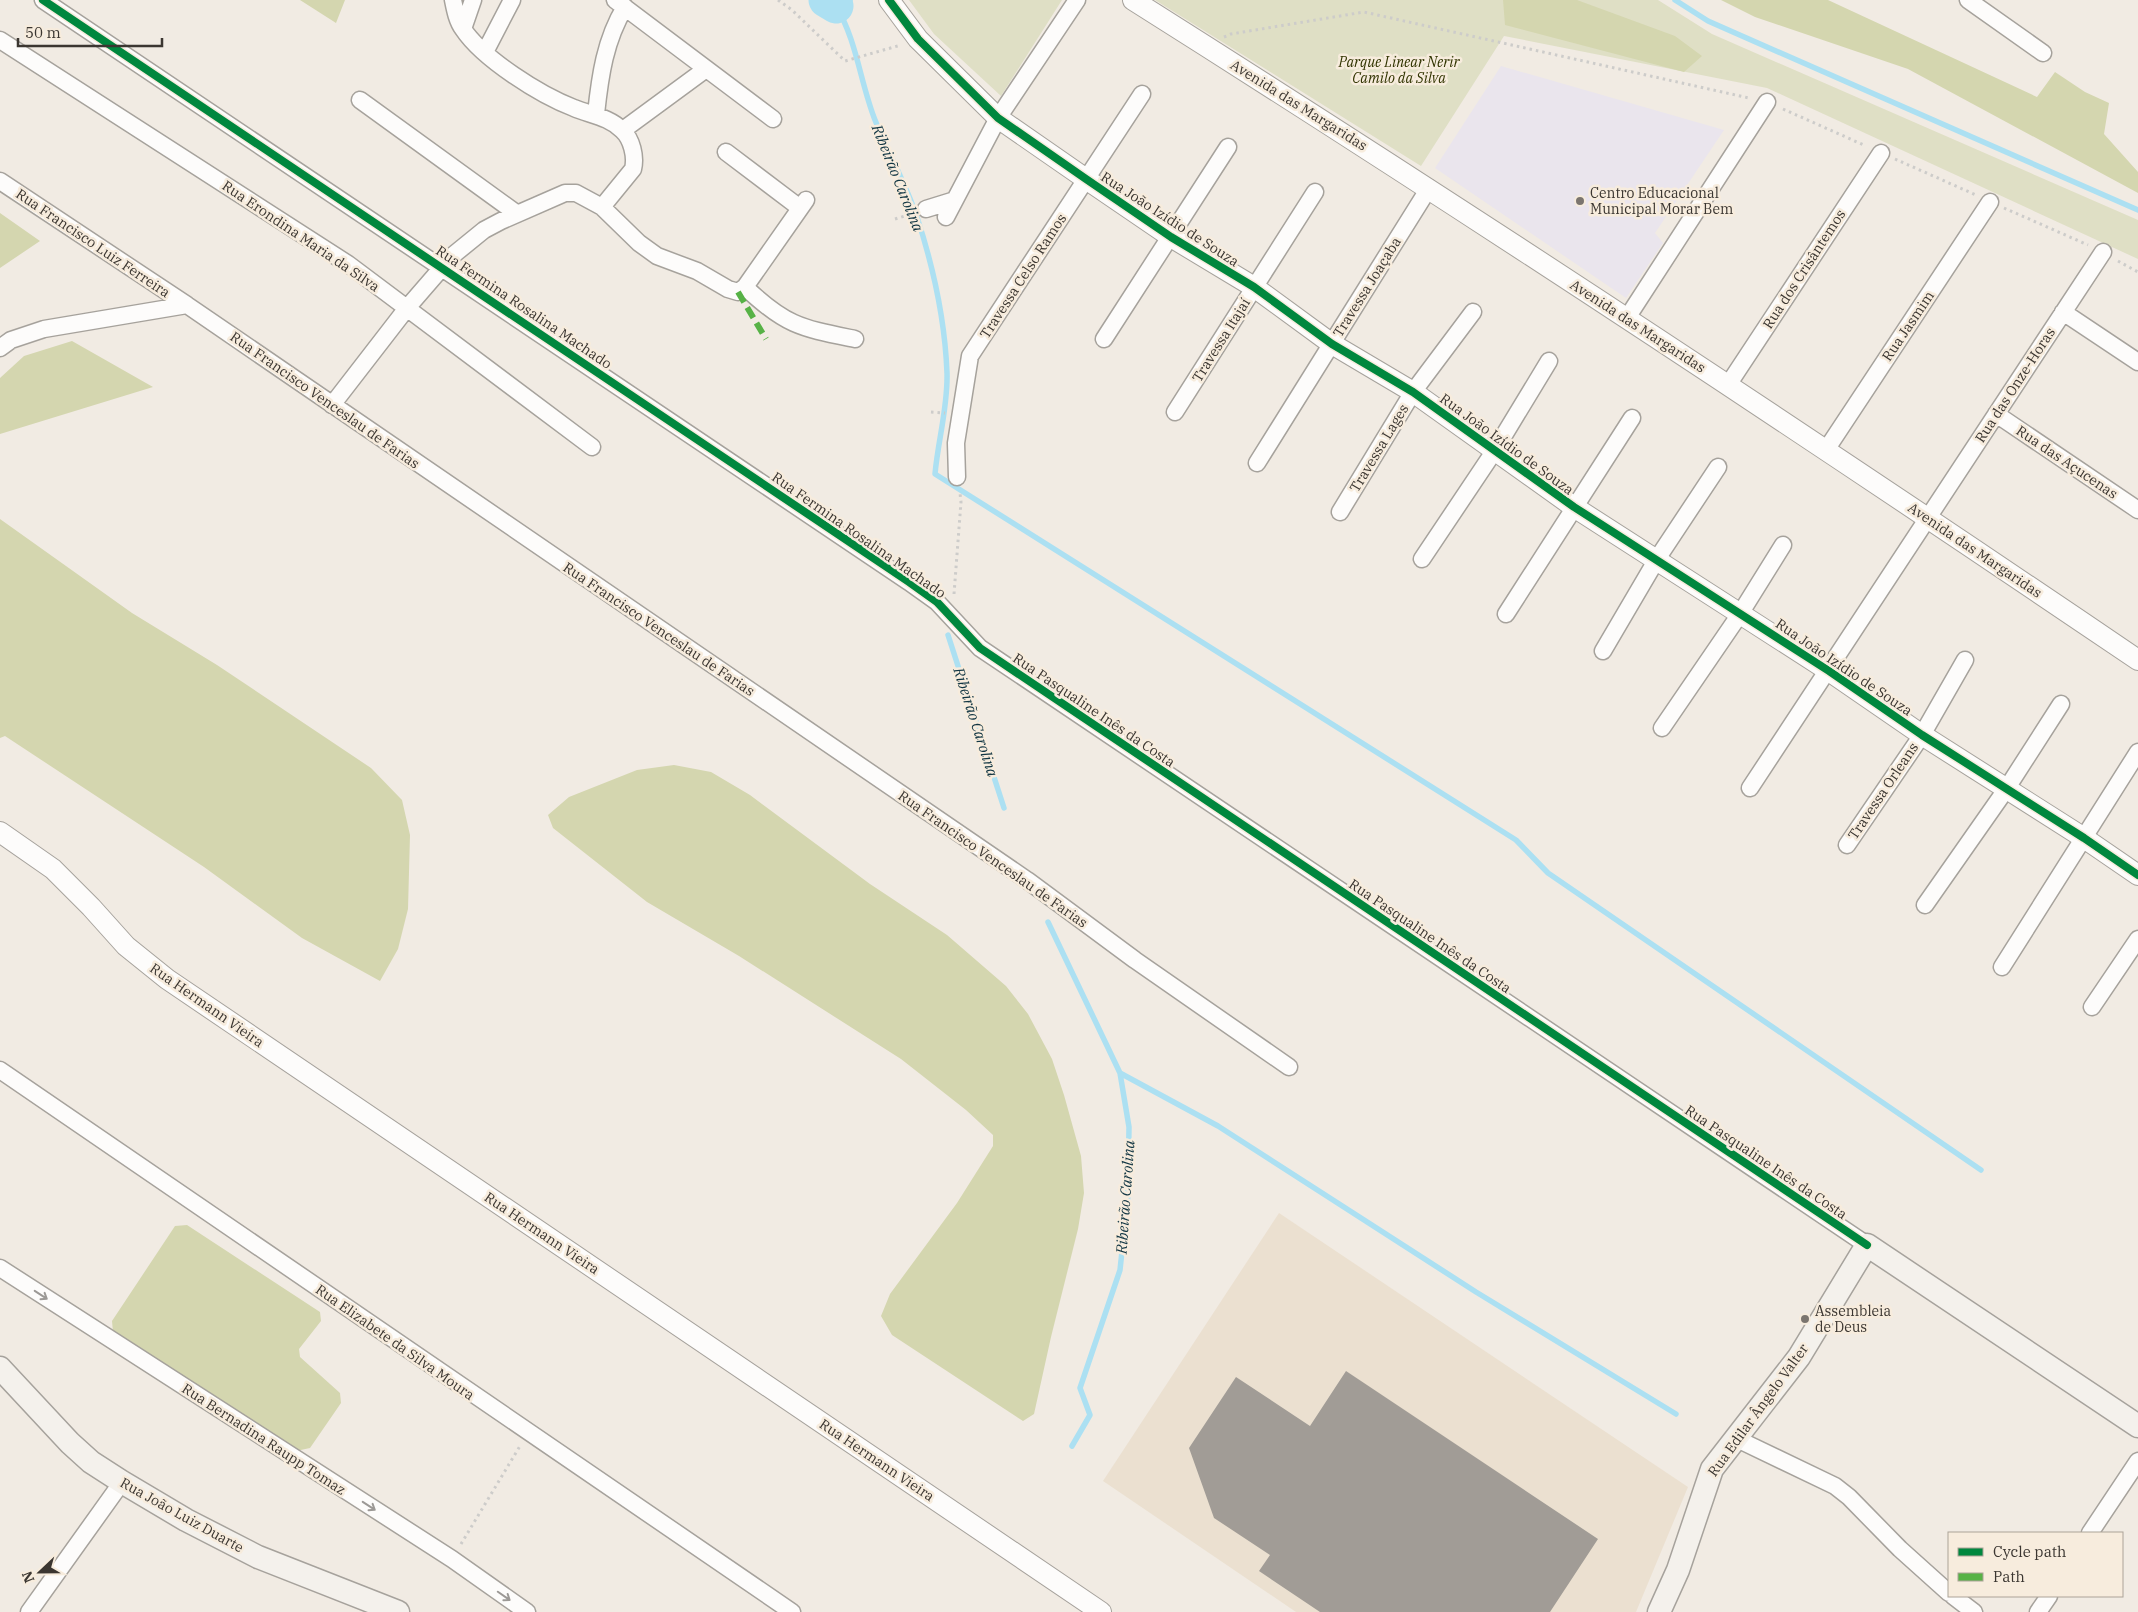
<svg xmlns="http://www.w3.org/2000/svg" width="2138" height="1612" viewBox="0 0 2138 1612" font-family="'IBM Plex Serif',serif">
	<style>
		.built { fill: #ebe0d0 }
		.education { fill: #eae5ed }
		.green { fill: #dfdfc5 }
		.forest { fill: #d4d6af }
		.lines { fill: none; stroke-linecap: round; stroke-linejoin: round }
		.stream { stroke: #ace0f2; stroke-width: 5.5 }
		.river { stroke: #ace0f2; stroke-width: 35 }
		.building { fill: #a19c96 }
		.minor-casing { stroke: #a6a29c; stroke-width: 19 }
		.tertiary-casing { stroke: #a6a29c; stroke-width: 22 }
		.secondary-casing { stroke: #a6a29c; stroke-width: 25 }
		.path { stroke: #cdccca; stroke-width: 3; stroke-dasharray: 2.5 4; stroke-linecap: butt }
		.minor { stroke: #fdfcfb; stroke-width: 16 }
		.tertiary { stroke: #fdfcfb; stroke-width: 20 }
		.secondary { stroke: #f4f1ec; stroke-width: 22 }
		.quiet { stroke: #57b246; stroke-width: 6; stroke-dasharray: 12 6; stroke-linecap: butt }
		.cycleway-casing { stroke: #f7ecdd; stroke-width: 11 }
		.cycleway { stroke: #00873e; stroke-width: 8 }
		.oneway { stroke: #9c9996 }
		.poi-dot { fill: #7b756f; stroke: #f7ecdd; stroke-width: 2 }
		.labels { text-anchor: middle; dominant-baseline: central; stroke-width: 5; stroke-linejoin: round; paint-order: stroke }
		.park-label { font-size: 14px; font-style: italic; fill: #313400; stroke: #f7ecdd }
		.street-label { font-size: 14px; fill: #3b3631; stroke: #f7ecdd }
		.poi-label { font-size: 14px; fill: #3b3631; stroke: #f7ecdd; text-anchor: start }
		.water-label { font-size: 15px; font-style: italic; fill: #123643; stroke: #f7ecdd }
	</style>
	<rect width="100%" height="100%" fill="#f1ebe3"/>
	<path class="built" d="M1279,1213L1688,1487L1636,1612H1296L1103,1481Z"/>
	<path class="education" d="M1501,66L1724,130L1655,233L1663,243L1626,298L1435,168Z"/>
	<path class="green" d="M909,0H1062L1001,96L934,34Z
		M1155,0H1658L1712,34L2138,220V259L1767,88L1504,36L1421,166Z"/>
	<path class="forest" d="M300,0H345L336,23Z
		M1503,0H1577L1675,36L1702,56L1684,72L1505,25Z
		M1721,0H1828L2037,97L2055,72L2085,92L2109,103L2104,134L2138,172V193L1908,69L1755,17Z
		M0,213L40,241L0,268Z
		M72,341L153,387L0,434V378L24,356Z
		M0,519L132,613L217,665L371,768L402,800L410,835L408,909L398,949L380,981L302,938L204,867L5,736L0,738Z
		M674,765L711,772L750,795L870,884L947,935L1006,986L1028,1014L1052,1059L1064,1095L1081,1156L1084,1193L1078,1229L1051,1337L1034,1414L1023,1421L892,1335L881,1316L890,1294L957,1203L993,1146V1135L966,1110L901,1059L739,956L647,902L553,828L548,815L569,797L637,770Z
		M187,1225L320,1312L321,1321L299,1349L300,1357L340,1393L341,1403L310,1448L296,1451L113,1332L112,1321L175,1226Z"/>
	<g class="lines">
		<path class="stream" d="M850,0L836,6C857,41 860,82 875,120C888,152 906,184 917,217C933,266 945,321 947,373C948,407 938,440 935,474L1516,840L1548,873L1981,1170
			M1675,0L1708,21L2138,210
			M948,635L1004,808
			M1048,922L1120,1073L1129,1127L1128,1195L1120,1270L1080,1388L1090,1415L1072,1446
			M1120,1073L1218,1126L1476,1292L1676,1414"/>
		<path class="river" d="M826,0L836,6"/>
	</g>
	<path class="building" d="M1346,1371L1598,1539L1550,1612H1320L1259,1571L1270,1555L1214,1518L1189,1448L1236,1377L1310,1426Z"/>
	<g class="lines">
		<defs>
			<path id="minor" d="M43,0L909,582L937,602L980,648L1867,1245
				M453,0C455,10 457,21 463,29C483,59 540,95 574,108C591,115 609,117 622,130C632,139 636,157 633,169L602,207
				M615,0L773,119
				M1968,0L2043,53
				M463,29L473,0
				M0,40L348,264L592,447
				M485,52L512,0
				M360,100L516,213
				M596,114C600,76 605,40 625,7
				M623,130L706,69
				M726,152L800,208
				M0,181L187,305
				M926,209L955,200
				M946,217L998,118L1077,0
				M745,287C786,326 801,328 855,339
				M2063,312L2138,362
				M1627,318L1767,102
				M1104,339L1228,147
				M0,348L11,340L44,329L187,305L1027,880L1135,960L1289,1067
				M1728,385L1881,153
				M332,405L407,308L452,256L484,230L501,221L565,193H576L602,207L639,243L657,256L697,271L728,289L738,292L745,287L806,200
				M1175,412L1315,192
				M1996,414L2138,510
				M1826,450L1990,202
				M1257,463L1429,188
				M957,477L956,443L970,356L1142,94
				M1340,512L1413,392L1473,312
				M1422,559L1495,450L1549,361
				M1506,614L1632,418
				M1603,651L1657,559L1718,467
				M1662,728L1740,614L1783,545
				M1750,788L2103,252
				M1847,845L1922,735L1965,660
				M1925,905L2007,788L2061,704
				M2002,967L2138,752
				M2092,1007L2138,939
				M0,1070L792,1612
				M0,1268L452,1559L527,1612
				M1735,1438L1835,1486L1849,1497L1900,1549L1949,1593
				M2090,1533L2138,1461
				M1953,1596L1974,1612
				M29,1612L122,1482
				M2038,1612L2049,1596"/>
			<path id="tertiary" d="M889,0L918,39L998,118L1086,179L1171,237L1254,287L1332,344L1413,392L1574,507L1829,671L1922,735L2084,838L2138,875
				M1133,0C1472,214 1806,435 2138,660
				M0,832L53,869L91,907L126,946L167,979L1101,1612"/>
			<path id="secondary" d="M0,1368L70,1443L91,1462L122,1482L186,1520L258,1557L398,1612
				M1659,1612L1678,1570L1712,1469L1799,1357L1867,1245L2138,1426"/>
		</defs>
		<use href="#minor" class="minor-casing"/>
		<use href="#tertiary" class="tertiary-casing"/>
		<use href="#secondary" class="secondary-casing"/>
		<path class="path" d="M778,0L792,10L845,61L901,45
			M1224,37L1231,34L1364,12L1749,98
			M1783,109L1866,146
			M1895,159L1976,195
			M2004,208L2088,245
			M895,219L911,214
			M2118,261L2138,272
			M931,412L945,413
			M954,594L961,502L960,493
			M461,1544L520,1446"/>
		<use href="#minor" class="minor"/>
		<use href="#tertiary" class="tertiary"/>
		<use href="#secondary" class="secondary"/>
		<path class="quiet" d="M738,292L766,339"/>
		<defs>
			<path id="cycleway" d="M43,0L909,582L937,602L980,648L1867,1245
				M889,0L918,39L998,118L1086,179L1171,237L1254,287L1332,344L1413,392L1574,507L1829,671L1922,735L2084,838L2138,875"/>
		</defs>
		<use href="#cycleway" class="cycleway-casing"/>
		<use href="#cycleway" class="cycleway"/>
	</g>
	<defs><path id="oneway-shaft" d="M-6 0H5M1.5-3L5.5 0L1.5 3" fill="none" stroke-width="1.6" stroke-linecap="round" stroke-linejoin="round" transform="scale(1.25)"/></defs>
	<g class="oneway">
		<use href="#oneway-shaft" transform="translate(41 1295) rotate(33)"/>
		<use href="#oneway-shaft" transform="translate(369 1506) rotate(33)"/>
		<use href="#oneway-shaft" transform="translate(504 1596) rotate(35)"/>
	</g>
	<g class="poi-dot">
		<circle cx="1580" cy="201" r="5"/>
		<circle cx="1805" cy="1319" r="5"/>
	</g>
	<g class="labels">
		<g class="park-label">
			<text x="1399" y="62">Parque Linear Nerir<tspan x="1399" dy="16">Camilo da Silva</tspan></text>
		</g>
		<g class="street-label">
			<text transform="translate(1299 105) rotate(32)">Avenida das Margaridas</text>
			<text transform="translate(1170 219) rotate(33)">Rua João Izídio de Souza</text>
			<text transform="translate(301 236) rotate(34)">Rua Erondina Maria da Silva</text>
			<text transform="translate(93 243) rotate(34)">Rua Francisco Luiz Ferreira</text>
			<text transform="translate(1804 269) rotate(-57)">Rua dos Crisântemos</text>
			<text transform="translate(1023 276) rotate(-57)">Travessa Celso Ramos</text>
			<text transform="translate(1367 287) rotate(-58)">Travessa Joaçaba</text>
			<text transform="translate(524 307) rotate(34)">Rua Fermina Rosalina Machado</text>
			<text transform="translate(1638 326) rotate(33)">Avenida das Margaridas</text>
			<text transform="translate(1908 326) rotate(-56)">Rua Jasmim</text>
			<text transform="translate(1221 340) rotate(-58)">Travessa Itajaí</text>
			<text transform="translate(2015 385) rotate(-57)">Rua das Onze-Horas</text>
			<text transform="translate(325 400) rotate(35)">Rua Francisco Venceslau de Farias</text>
			<text transform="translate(1507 444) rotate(36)">Rua João Izídio de Souza</text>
			<text transform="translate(1379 448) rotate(-59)">Travessa Lages</text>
			<text transform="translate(2067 462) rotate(34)">Rua das Açucenas</text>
			<text transform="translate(859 535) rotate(35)">Rua Fermina Rosalina Machado</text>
			<text transform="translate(1975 550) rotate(34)">Avenida das Margaridas</text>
			<text transform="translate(659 629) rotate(34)">Rua Francisco Venceslau de Farias</text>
			<text transform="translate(1844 667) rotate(34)">Rua João Izídio de Souza</text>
			<text transform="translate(1094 710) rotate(34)">Rua Pasqualine Inês da Costa</text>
			<text transform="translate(1883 791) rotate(-56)">Travessa Orleans</text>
			<text transform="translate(993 859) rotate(35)">Rua Francisco Venceslau de Farias</text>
			<text transform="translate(1430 936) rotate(34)">Rua Pasqualine Inês da Costa</text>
			<text transform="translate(207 1005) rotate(35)">Rua Hermann Vieira</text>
			<text transform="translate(1766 1162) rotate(34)">Rua Pasqualine Inês da Costa</text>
			<text transform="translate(542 1233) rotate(34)">Rua Hermann Vieira</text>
			<text transform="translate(395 1342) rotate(35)">Rua Elizabete da Silva Moura</text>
			<text transform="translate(1758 1410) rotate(-54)">Rua Edilar Ângelo Valter</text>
			<text transform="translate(264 1439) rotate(33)">Rua Bernadina Raupp Tomaz</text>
			<text transform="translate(877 1460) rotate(34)">Rua Hermann Vieira</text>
			<text transform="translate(182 1515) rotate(29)">Rua João Luiz Duarte</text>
		</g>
		<g class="poi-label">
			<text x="1590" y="193">Centro Educacional<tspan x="1590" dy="16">Municipal Morar Bem</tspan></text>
			<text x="1815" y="1311">Assembleia<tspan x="1815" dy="16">de Deus</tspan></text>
		</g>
		<g class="water-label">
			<text transform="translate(898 178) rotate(68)">Ribeirão Carolina</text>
			<text transform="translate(976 722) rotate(72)">Ribeirão Carolina</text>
			<text transform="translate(1125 1197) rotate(-86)">Ribeirão Carolina</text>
		</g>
	</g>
	<rect x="1948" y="1532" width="175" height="65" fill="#f7ecdd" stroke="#aca398"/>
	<rect x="1958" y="1548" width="25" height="8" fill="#00873e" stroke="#aca398"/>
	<text x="1993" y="1557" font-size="15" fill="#3b3631">Cycle path</text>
	<rect x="1958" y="1573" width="25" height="8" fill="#57b246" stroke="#aca398"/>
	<text x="1993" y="1582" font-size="15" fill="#3b3631">Path</text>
	<g transform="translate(40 1572) rotate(248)" stroke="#f7ecdd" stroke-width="4" paint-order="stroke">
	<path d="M0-4L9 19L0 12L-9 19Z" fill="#3b3631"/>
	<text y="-8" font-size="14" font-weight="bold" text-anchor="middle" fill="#3b3631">N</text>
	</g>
	<path d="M18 38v8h144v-8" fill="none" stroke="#3b3631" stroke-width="2.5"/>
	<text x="25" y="38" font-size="15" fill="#3b3631" stroke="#f7ecdd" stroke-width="4" paint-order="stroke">50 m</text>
</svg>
